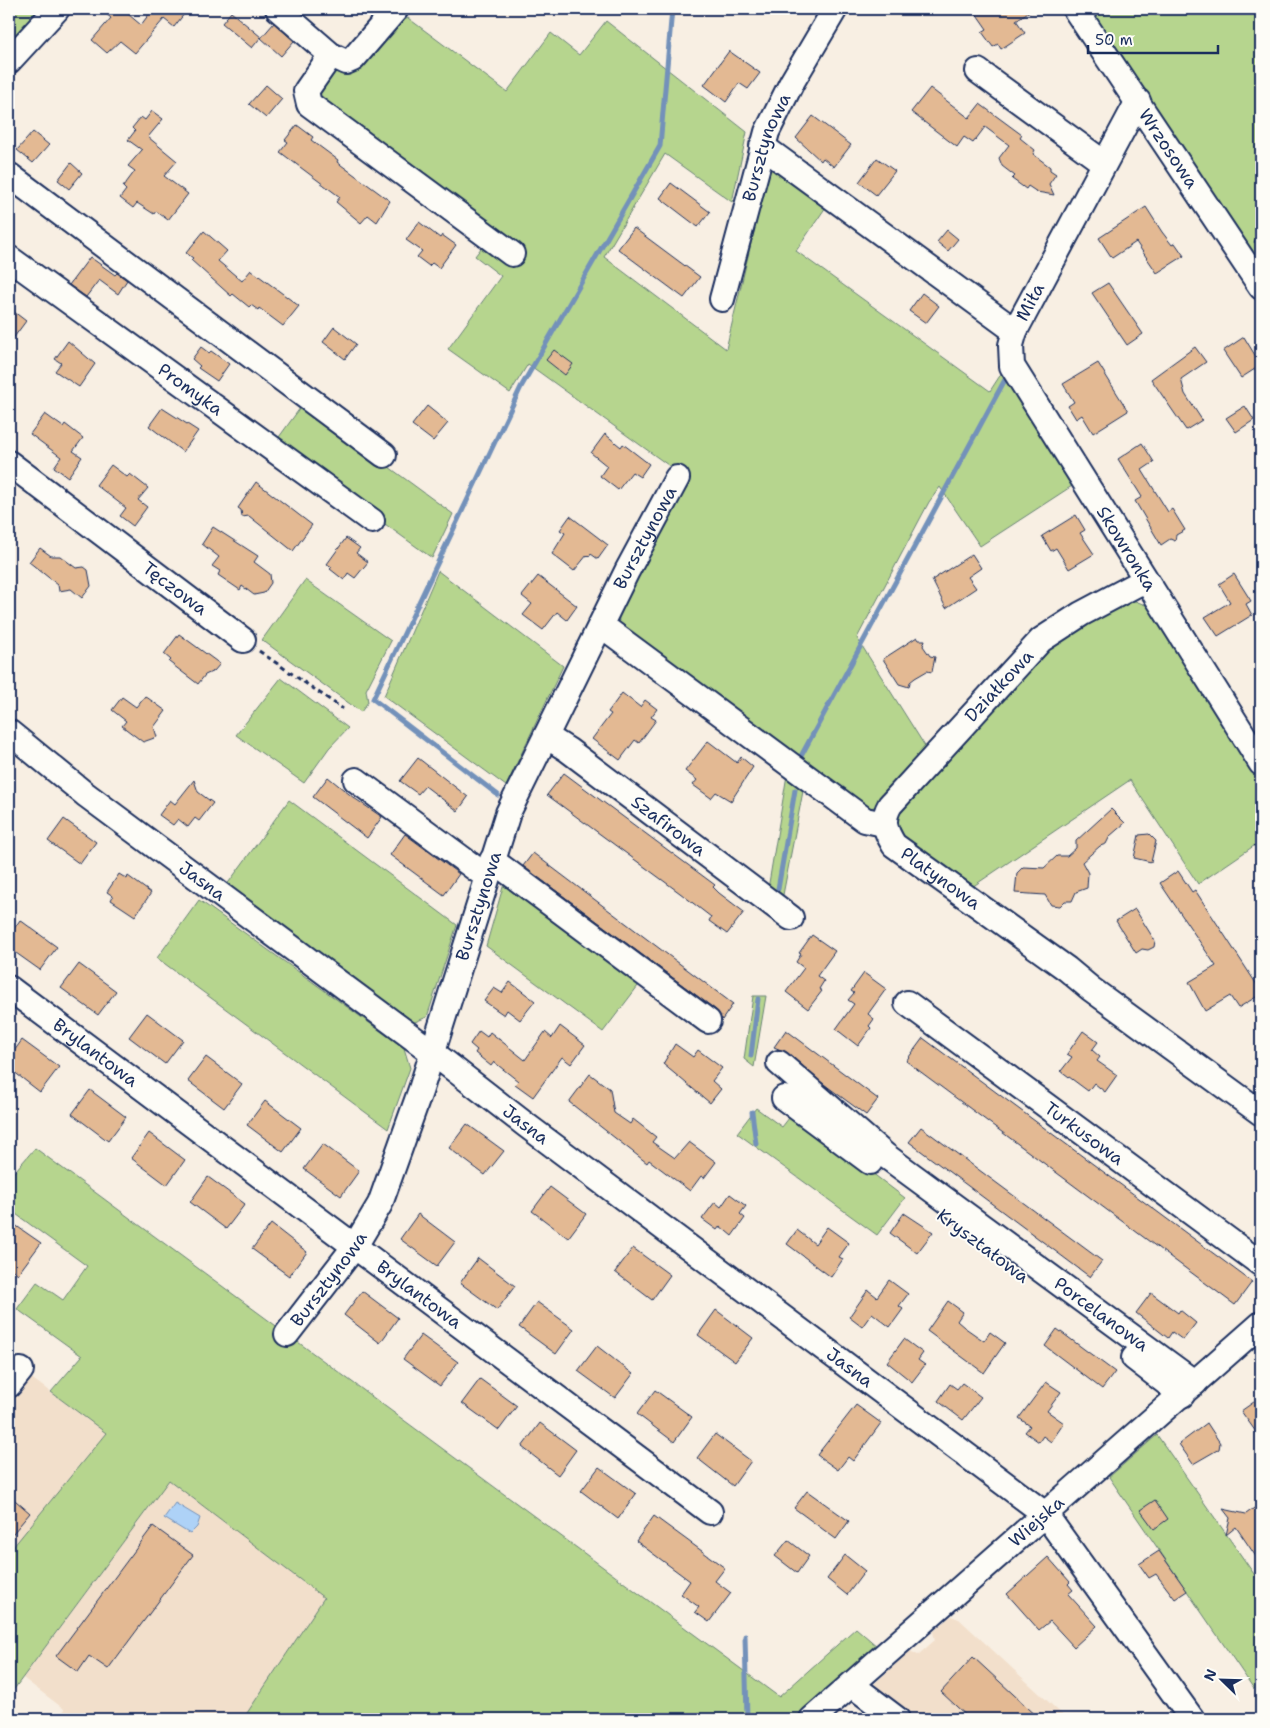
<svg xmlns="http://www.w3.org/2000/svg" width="1270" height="1728" viewBox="0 0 1270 1728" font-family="'Shantell Sans',sans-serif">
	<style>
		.built { fill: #f2dfcb }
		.green { fill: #b6d58e; stroke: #688276 }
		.water { fill: #aed2f7; stroke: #7391ba }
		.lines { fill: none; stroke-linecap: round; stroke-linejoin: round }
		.stream { stroke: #7391ba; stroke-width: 5 }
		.building { fill: #e3b993; stroke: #1b2f5e }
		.minor-casing { stroke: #1b2f5e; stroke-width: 28 }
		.path { stroke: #1b2f5e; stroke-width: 3; stroke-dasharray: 5 4; stroke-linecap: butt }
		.minor { stroke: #fdfcf7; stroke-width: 24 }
		.labels { text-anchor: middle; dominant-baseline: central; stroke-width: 4; stroke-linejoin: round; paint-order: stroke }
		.street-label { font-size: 18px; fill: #1b2f5e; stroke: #fdfcf7 }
	</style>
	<rect width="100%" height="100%" fill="#f8efe3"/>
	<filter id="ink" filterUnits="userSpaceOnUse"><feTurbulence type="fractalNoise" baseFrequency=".02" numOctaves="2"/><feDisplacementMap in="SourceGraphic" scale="10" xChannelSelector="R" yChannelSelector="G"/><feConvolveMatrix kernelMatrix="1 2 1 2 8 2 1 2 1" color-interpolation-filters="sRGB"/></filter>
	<g filter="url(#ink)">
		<path class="built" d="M26,1374L106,1433L9,1552V1395Z
			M169,1480L324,1598L243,1719H62L64,1709L23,1678Z
			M951,1616L959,1619L1067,1719H916L872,1686L910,1651L918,1655L935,1640L933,1632Z"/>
		<path class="green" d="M9,9H42L9,44Z
			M1081,9H1261V273Z
			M408,18L507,92L551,33L579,55L606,21L747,132L732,202L665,154L604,257L726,349L771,159L830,201L796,251L990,391L1003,371L1075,484L980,546L940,487L929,502L857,638L928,751L878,806L862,810L626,635L619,622L618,609L686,478L528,364L510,393L448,349L501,276L475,256L485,243L312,96C339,65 370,36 408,18Z
			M303,404L453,514L432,558L274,444Z
			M438,571L563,666L506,786L384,696Z
			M305,580L391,641L366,690L368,702L361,712L262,640Z
			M1130,599L1148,606L1164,621L1261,772V841L1198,884L1130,780L969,889L893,832L895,804L1042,651Z
			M281,678L348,728L329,748L304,783L236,735Z
			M787,775L804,786L782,900L768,889Z
			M289,800L457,925L427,1017L410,1024L226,886Z
			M505,880L641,982L603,1032L486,946Z
			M199,900L404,1048L410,1068L388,1129L157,958Z
			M753,996H766L754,1067L744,1059Z
			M756,1108L782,1127L793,1113L905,1198L877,1235L737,1133Z
			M35,1148L779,1697L856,1628L878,1647L795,1719H243L324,1598L169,1480L9,1696V1552L106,1433L51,1392L82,1356L17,1309L37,1282L63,1300L87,1266L9,1209V1178Z
			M1157,1435L1261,1584V1683L1254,1689L1109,1477Z"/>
		<path class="water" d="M175,1503L200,1518L197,1527L190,1534L164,1518Z"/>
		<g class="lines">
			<path class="stream" d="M800,758L1007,376
				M498,795L373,699L521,387L660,146L672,9
				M778,889L795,790
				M751,1056L758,999
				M752,1112L756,1144
				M745,1636L747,1719"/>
		</g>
		<path class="building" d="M100,9H122L141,25L152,10L151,9H188L174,27L164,19L135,53L120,41L107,53L92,40L111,18Z
			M973,9H1033L1016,20L1025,33L1001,49L998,44L993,47L982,32L987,29Z
			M231,12L261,37L252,48L222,23Z
			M274,23L294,41L281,56L261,38Z
			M729,51L760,73L748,89L739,83L726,102L704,85Z
			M266,85L282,99L266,118L249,104Z
			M930,88L969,118L980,104L1022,135L1020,138L1035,150L1033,154L1050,167V170L1056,174L1049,184L1054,195L1037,192L1028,186L1026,189L1012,179L1015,176L1002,166L999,158L1009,145L985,127L973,143L964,137L957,147L911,112Z
			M152,111L163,119L148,137L177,161L164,176L188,194L168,220L156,211L154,214L137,203L133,208L120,198L126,190L123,187L135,171L128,166L142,150L128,140L135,131L132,128L141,117L145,120Z
			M813,116L851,145L834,167L823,158L821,161L796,138Z
			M297,125L313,137L311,140L338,160L337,162L390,201L377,222L368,215L361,223L336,202L340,197L280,152L288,142L285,140Z
			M33,132L49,145L33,163L17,150Z
			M877,158L895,171L876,195L859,182Z
			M71,163L82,173L69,189L58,180Z
			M671,183L710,212L698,227L660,198Z
			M1146,207L1162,232L1172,245L1175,243L1184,256L1157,273L1136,242L1112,258L1099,238Z
			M419,222L440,238L442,235L456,245L439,268L432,263L429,266L417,257L422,251L406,240Z
			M634,228L700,277L684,298L618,249Z
			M947,230L958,239L948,251L937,242Z
			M204,231L227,251L218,261L242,281L251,270L299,306L283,326L259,308L258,310L251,305L249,307L233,294L231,296L191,260L193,258L186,253Z
			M90,257L115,275L117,273L127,280L118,294L99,280L86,297L69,285Z
			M1108,283L1143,334L1127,345L1092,293Z
			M922,293L939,306L926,323L909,311Z
			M9,308L26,321L9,344Z
			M334,327L356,344L345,359L323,342Z
			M1244,337L1261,365L1241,378L1223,351Z
			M68,341L95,364L79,387L55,371L61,363L55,359Z
			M201,347L209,353L211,351L229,364L217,381L198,368L200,366L192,359Z
			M1195,347L1206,362L1181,379L1185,394L1202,420L1186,430L1151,379Z
			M554,350L573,364L565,375L546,360Z
			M1098,363L1128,411L1093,433L1082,415L1076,419L1068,406L1074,402L1063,384Z
			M427,406L448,423L433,441L412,425Z
			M1245,406L1254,420L1236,432L1226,418Z
			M162,408L198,431L183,452L149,426Z
			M45,414L63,427L65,424L83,438L73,451L82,457L68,477L54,467L61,457L30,434Z
			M605,434L621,447L623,444L649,464L640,477L632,472L618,490L600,476L607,466L591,453Z
			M1142,443L1154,462L1142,470L1168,512L1172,509L1185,530L1176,535L1175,541L1170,539L1161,545L1135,501L1142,497L1118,459Z
			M111,465L127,477L130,474L148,488L138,500L147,507L133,526L120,516L126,508L96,485Z
			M256,482L312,525L293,551L249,516L242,517L241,510L238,508Z
			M1076,515L1085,530L1080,533L1094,554L1069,569L1056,548L1051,551L1042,536Z
			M570,516L608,545L598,559L591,554L589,557L587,555L574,571L552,554L565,533L560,530Z
			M213,527L258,556L254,562L270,574L271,583L264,593L254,595L242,586L240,590L218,575L220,571L212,566L219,557L202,544Z
			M346,538L360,548L356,553L368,562L355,578L348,573L344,580L330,569L332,567L327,564Z
			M40,548L51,556H60L76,568L84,567L88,570L91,586L82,598L71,589L59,591L58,585L29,562Z
			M972,554L981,568L968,577L976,588L946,608L932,580Z
			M1234,574L1251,601L1246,604L1252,615L1218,636L1205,617L1230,602L1219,584Z
			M538,576L577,606L567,620L557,612L543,630L523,615L532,604L522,596Z
			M179,634L220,664L214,671L205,675L198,684L169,662L171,660L164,654Z
			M917,637L919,640H925L923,646L930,656L935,657L932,672L927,671L915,678L910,682L909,687L899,684L883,659Z
			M622,693L640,707L645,700L657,709L651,717L656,720L639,743L635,740L620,760L592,739L611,714L608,712Z
			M145,696L166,711L154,727L157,737L143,742L122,726L126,721L112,710L122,697L136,707Z
			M708,741L737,763L741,757L753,767L731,801L716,792L711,798L693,785L697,780L685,771Z
			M418,758L468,797L458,811L425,786L418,794L400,781Z
			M564,773L715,885L713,887L719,893L744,912L727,934L709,921L711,917L680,893L547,795Z
			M328,777L354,798L382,817L367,838L313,797Z
			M194,780L198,792L213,803L199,821L195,818L188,827L178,819L173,825L159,815L170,800L175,804Z
			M1111,809L1125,823L1110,836L1106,844L1100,846L1082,862L1088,873L1087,888L1076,892L1072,901H1065L1060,906L1051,905L1045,895L1015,893L1017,873L1023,867L1044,868L1057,856H1067L1076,848V841Z
			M64,819L96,842L80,864L48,841Z
			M405,834L459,874L444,895L390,855Z
			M1149,834L1156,841L1151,862L1134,858L1139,835Z
			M533,853L733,1004L722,1020L716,1010L523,866Z
			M1178,871L1192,892L1195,890L1261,991V994L1238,1008L1230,996L1205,1011L1189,982L1216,966L1160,883Z
			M119,874L127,879L128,876L151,893L135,916L111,900L113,896L107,892Z
			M1135,909L1155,941L1154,947L1148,950L1142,949L1136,953L1116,921Z
			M20,920L57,947L40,970L9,948V936Z
			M812,935L835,951L817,976L824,981L819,989L822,991L808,1009L786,992L804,968L796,962L801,954L799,953Z
			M79,964L116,991L98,1015L61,988Z
			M864,973L886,989L868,1014L874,1019L869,1026L871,1028L858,1046L836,1029L854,1004L848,1000L854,993L851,991Z
			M510,982L535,1001L520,1020L507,1010L504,1015L484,1001L494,988L502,993Z
			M147,1013L183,1040L165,1064L129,1037Z
			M560,1026L585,1045L571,1064L562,1057L533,1097L515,1084L518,1081L494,1062L491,1066L475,1053L477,1050L470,1044L479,1031L487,1037L490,1032L525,1060L545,1032L552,1038Z
			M786,1030L878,1099L866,1115L821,1082L788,1053L774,1047Z
			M1083,1031L1098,1042L1092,1050L1100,1057L1097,1061L1117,1075L1105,1092L1094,1083L1088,1091L1061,1071L1072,1057L1067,1054Z
			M923,1038L1252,1282L1235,1305L906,1061Z
			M22,1040L59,1067L40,1092L9,1068V1058Z
			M675,1044L693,1057L698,1050L722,1068L712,1081L721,1089L710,1103L663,1064Z
			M206,1057L242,1084L224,1108L188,1081Z
			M590,1074L610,1089L614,1113L630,1124L633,1119L656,1137L652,1142L675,1158L689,1142L716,1162L704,1178L701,1176L690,1191L649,1160L647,1163L569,1102Z
			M90,1090L126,1117L108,1141L72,1114Z
			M265,1101L301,1128L283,1152L247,1125Z
			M467,1124L504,1151L485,1175L449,1148Z
			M921,1127L1102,1261L1090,1277L909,1142Z
			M149,1133L185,1160L167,1185L131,1158Z
			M323,1144L359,1171L341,1196L304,1169Z
			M208,1177L245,1204L226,1229L190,1202Z
			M550,1187L586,1214L568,1238L532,1211Z
			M730,1194L746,1206L740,1214L745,1218L732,1236L720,1226L717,1230L702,1219L715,1202L721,1207Z
			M904,1213L933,1232L917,1253L890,1233Z
			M418,1214L455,1242L437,1266L400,1239Z
			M271,1224L307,1252L289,1276L252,1249Z
			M15,1225L41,1243L18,1274L9,1267V1234Z
			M827,1227L849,1243L839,1257L843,1259L831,1277L787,1244L797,1230L815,1244Z
			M633,1248L670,1275L652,1300L615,1272Z
			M478,1258L515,1286L497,1310L460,1283Z
			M889,1280L908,1294L899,1306L903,1309L890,1327L872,1313L862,1327L849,1317L868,1290L877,1297Z
			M362,1291L398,1318L380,1343L344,1315Z
			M1151,1293L1178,1313L1180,1310L1196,1323L1183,1340L1172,1332L1168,1338L1136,1313Z
			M948,1301L963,1312L957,1321L964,1327L984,1341L990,1332L1005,1343L984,1373L927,1331Z
			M537,1302L574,1329L556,1354L519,1327Z
			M716,1310L753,1338L735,1362L698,1335Z
			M1057,1329L1115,1372L1102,1389L1045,1346Z
			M421,1335L458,1362L440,1386L403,1359Z
			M904,1339L923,1353L918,1360L925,1365L912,1382L887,1362Z
			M597,1346L633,1374L615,1398L578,1371Z
			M480,1379L517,1406L499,1430L462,1403Z
			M1046,1382L1061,1392L1047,1411L1064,1423L1051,1442L1043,1436L1039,1442L1025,1432L1030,1426L1019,1418Z
			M962,1383L981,1397L963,1420L938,1401L950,1384L957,1389Z
			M655,1390L692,1417L674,1442L637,1414Z
			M1261,1397V1439L1241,1411Z
			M856,1405L881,1423L853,1461L848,1457L838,1470L817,1455Z
			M540,1423L576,1450L558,1475L522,1447Z
			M1207,1423L1220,1443L1219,1449L1193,1464L1179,1444Z
			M715,1434L751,1461L733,1486L697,1458Z
			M599,1467L636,1494L618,1519L581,1491Z
			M807,1491L849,1521L836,1539L794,1508Z
			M9,1495L30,1513L9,1538Z
			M1155,1500L1168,1519L1154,1529L1140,1510Z
			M1261,1503V1564L1236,1527L1226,1535L1230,1518L1223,1509L1246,1514Z
			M654,1516L725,1568L715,1581L731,1593L709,1622L695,1612L699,1607L681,1594L690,1581L636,1541Z
			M153,1526L193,1555L108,1669L89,1656L78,1672L56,1656Z
			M788,1540L809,1556L797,1573L775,1556Z
			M1159,1551L1187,1591L1175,1599L1156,1574L1149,1578L1139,1564Z
			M845,1555L865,1571L847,1595L827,1579Z
			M1048,1557L1070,1582L1068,1584L1073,1590L1068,1594L1097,1626L1074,1647L1050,1621L1039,1630L1007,1594Z
			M973,1657L1040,1719H970L941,1692Z"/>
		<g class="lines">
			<defs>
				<g id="minor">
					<path d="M278,9L331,55L346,62L353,59L396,9"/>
					<path id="s1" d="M1075,9L1261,287"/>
					<path d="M331,55L306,91L309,104L512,254"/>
					<path d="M9,61L57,9"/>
					<path d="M978,71L1104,163"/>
					<path id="s2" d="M1138,101L1015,331L1011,345L1012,366L1261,763"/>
					<path d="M762,146L1015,331"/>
					<path d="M9,175L384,455"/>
					<path id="s3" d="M9,258L372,521"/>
					<path id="s4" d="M722,299L767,132L792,82L835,9"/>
					<path id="s5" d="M9,463L243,640"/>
					<path id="s6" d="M1145,580L1081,614L1041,640L890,805C881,821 885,830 894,845L1067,969L1091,989L1261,1113"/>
					<path d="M601,625L865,820L884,824"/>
					<path id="s7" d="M9,732L85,794L432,1052L526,1125L1045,1514L1192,1719"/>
					<path id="s8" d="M546,736L568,750L791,918"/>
					<path d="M356,780L487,877"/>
					<path d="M492,860L708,1021"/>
					<path id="s9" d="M9,988L710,1512"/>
					<path id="s10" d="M907,1003L1261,1264"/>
					<path id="s11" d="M779,1063L886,1156L1195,1383"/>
					<path d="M784,1098L870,1162"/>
					<path id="s12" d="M287,1334L355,1246L380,1204L421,1089L508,813L627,571L677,478"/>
					<path d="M1134,1358L1182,1395"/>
					<path d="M9,1385L21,1370"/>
					<path d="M852,1685L897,1719"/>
					<path id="s13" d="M812,1719L1261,1324"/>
				</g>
			</defs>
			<use href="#minor" class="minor-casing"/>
			<path class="path" d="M1254,241L1261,243
				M259,651L343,709"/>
			<use href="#minor" class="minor"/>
		</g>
	</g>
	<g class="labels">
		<g class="street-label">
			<text stroke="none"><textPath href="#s1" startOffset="168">Wrzosowa</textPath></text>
			<text stroke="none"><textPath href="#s4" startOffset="158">Bursztynowa</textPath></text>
			<text transform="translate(1030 302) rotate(-62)">Miła</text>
			<text stroke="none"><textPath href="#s3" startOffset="224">Promyka</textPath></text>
			<text stroke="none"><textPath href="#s12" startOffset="879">Bursztynowa</textPath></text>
			<text stroke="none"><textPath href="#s2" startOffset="512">Skowronka</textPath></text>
			<text stroke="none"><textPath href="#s5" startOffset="208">Tęczowa</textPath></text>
			<text transform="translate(999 686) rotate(-47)">Działkowa</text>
			<text stroke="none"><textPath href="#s8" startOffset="152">Szafirowa</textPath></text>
			<text stroke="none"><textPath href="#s6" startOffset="444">Platynowa</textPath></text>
			<text stroke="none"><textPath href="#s7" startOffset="244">Jasna</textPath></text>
			<text stroke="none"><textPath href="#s12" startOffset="474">Bursztynowa</textPath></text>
			<text stroke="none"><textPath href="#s9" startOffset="108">Brylantowa</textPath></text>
			<text stroke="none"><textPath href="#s7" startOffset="649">Jasna</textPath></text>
			<text stroke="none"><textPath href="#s10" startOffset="220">Turkusowa</textPath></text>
			<text transform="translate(983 1246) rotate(37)">Kryształowa</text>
			<text stroke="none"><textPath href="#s12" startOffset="69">Bursztynowa</textPath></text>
			<text stroke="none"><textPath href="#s9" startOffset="512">Brylantowa</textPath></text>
			<text stroke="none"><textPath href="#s11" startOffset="409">Porcelanowa</textPath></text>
			<text stroke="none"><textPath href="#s7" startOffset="1054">Jasna</textPath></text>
			<text stroke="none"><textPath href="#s13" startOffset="299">Wiejska</textPath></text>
		</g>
	</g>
	<rect width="1270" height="1728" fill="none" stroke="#fdfcf7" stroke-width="30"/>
	<rect x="15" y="15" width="1240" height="1698" fill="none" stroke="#1b2f5e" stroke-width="2" filter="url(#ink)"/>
	<g transform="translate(1222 1680) rotate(293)" stroke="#fdfcf7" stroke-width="4" paint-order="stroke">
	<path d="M0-4L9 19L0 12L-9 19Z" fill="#1b2f5e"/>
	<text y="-8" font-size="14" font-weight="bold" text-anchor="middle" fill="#1b2f5e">N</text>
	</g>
	<path d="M1088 45v8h130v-8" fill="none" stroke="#1b2f5e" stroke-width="2.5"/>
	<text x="1095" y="45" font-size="15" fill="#1b2f5e" stroke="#fdfcf7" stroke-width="4" paint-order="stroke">50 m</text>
</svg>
